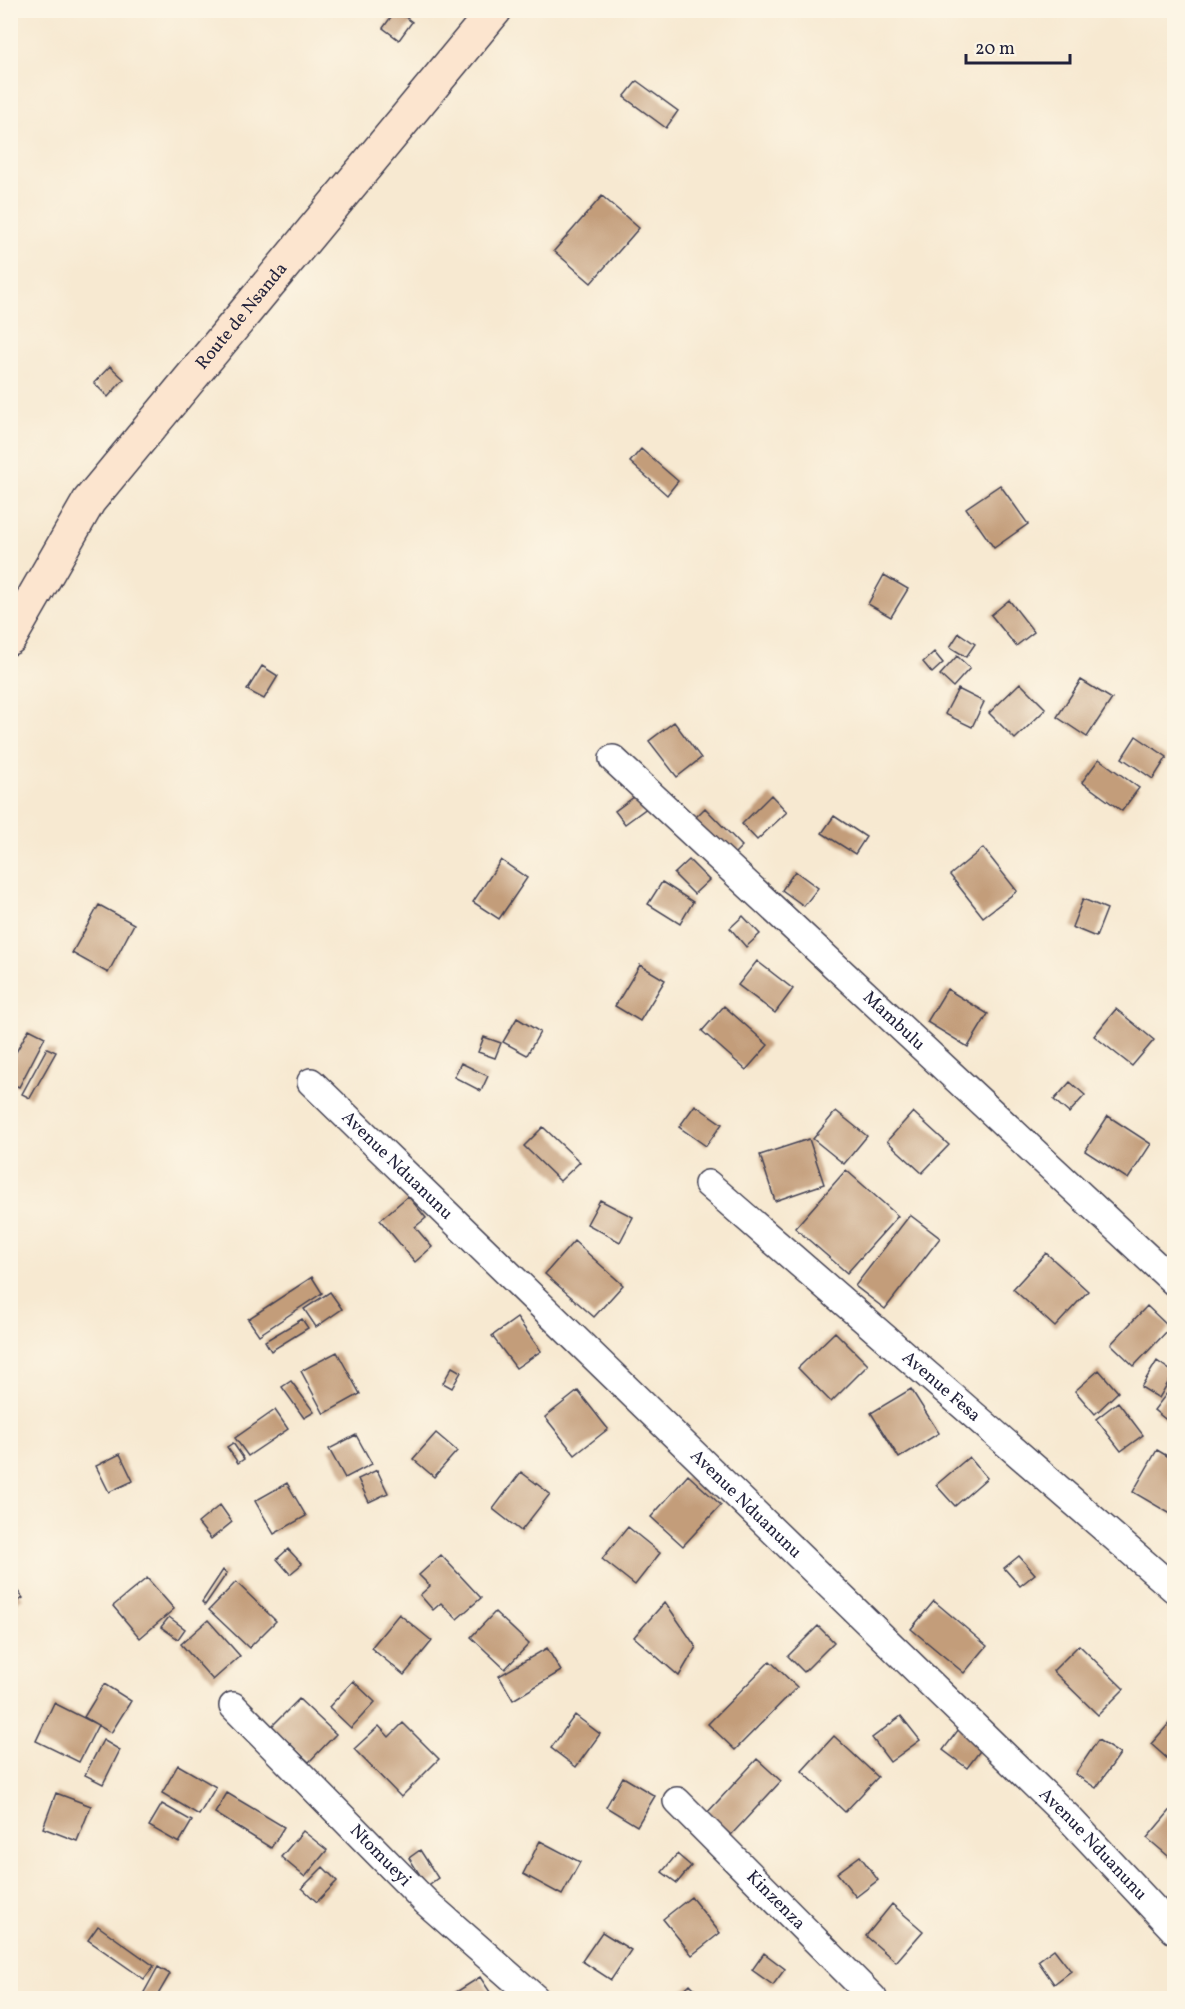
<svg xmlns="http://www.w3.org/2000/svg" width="1185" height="2009" viewBox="0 0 1185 2009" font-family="Vollkorn,serif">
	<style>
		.building { fill: #c39d7a }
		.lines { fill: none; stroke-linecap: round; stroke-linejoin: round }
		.street-casing { stroke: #424052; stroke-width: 30 }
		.secondary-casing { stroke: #424052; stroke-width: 36 }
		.street { stroke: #fff; stroke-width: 27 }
		.secondary { stroke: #fce5cf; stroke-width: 33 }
		.labels { text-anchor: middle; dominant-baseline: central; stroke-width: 4.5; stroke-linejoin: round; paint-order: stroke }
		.street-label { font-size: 18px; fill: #22223b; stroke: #fcf5e5 }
	</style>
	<rect width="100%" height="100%" fill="#fcf5e5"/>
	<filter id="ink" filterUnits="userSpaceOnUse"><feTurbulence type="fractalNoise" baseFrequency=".0167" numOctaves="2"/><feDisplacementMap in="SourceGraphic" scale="12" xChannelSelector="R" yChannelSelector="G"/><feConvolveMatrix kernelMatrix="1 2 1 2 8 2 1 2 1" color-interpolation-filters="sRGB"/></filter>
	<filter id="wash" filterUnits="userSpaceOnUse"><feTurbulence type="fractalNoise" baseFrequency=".008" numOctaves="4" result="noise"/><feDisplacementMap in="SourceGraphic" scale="24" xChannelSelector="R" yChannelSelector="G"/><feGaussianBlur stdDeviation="1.35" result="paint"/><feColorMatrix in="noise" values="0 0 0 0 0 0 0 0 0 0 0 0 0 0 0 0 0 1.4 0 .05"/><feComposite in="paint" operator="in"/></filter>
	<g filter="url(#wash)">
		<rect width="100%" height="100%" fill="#f7e9d1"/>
		<g id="blocks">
			<path class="building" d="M396,10L412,22L399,40L383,28Z
				M637,81L678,111L666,128L624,97Z
				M602,196L639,228L591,283L554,251Z
				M110,366L124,379L108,397L94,383Z
				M641,449L678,481L667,495L630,462Z
				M1000,485L1028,524L994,548L966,508Z
				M884,575L908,589L891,617L868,604Z
				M1009,600L1034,632L1016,646L991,615Z
				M959,633L975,644L966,657L950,647Z
				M934,652L943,663L932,673L923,662Z
				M957,656L970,668L953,687L940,675Z
				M262,666L278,676L264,699L247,690Z
				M1081,680L1112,699L1087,737L1057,717Z
				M1020,683L1046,709L1015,739L989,713Z
				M958,689L984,702L972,727L945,714Z
				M674,722L701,758L677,777L649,741Z
				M1136,736L1167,757L1153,779L1122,758Z
				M1099,759L1139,788L1122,811L1082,782Z
				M638,794L648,807L625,824L615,811Z
				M771,795L787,812L757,840L742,824Z
				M705,808L742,846L728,860L691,822Z
				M834,816L866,837L855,854L822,833Z
				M983,848L1017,891L983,917L950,875Z
				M501,860L527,878L499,919L473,902Z
				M689,860L709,880L694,894L674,874Z
				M795,871L818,888L804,906L782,890Z
				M662,882L693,902L680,924L648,904Z
				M1083,899L1107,909L1096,937L1072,927Z
				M99,905L134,924L108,973L72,953Z
				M743,916L760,934L746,947L730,928Z
				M757,961L793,989L775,1013L738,985Z
				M640,965L665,980L640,1021L615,1006Z
				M947,989L988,1014L968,1047L927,1022Z
				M724,1006L768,1045L746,1070L702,1031Z
				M1116,1009L1154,1040L1132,1066L1094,1036Z
				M517,1018L540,1032L527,1055L503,1042Z
				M29,1029L45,1037L19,1087L10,1083V1063Z
				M484,1037L501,1043L495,1058L478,1052Z
				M47,1048L56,1052L30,1098L22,1094Z
				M461,1063L488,1076L481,1091L454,1077Z
				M1070,1082L1085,1095L1069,1113L1054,1100Z
				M695,1105L722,1124L706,1146L679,1127Z
				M836,1111L867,1136L844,1164L813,1139Z
				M913,1112L949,1145L922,1173L887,1141Z
				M1108,1116L1151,1144L1128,1179L1085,1151Z
				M543,1127L580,1162L560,1181L524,1146Z
				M809,1139L824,1184L775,1201L760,1155Z
				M846,1170L898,1216L847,1273L795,1228Z
				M408,1196L426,1218L415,1227L432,1247L415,1262L380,1220Z
				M600,1200L633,1217L620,1242L587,1224Z
				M910,1215L940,1238L885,1309L855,1286Z
				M574,1241L623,1285L594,1317L545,1274Z
				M1046,1253L1088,1291L1055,1327L1013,1289Z
				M312,1277L322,1293L259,1335L248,1319Z
				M330,1292L342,1309L316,1327L304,1309Z
				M1147,1306L1170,1328L1134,1366L1111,1344Z
				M517,1318L541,1351L516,1368L492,1336Z
				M302,1319L308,1328L271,1351L265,1341Z
				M835,1332L868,1365L831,1402L798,1368Z
				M337,1352L360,1394L324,1414L301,1371Z
				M1157,1361L1174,1373L1159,1398L1141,1387Z
				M452,1367L461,1372L452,1388L443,1383Z
				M1099,1370L1118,1392L1095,1414L1075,1391Z
				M291,1381L314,1412L304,1418L282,1387Z
				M1174,1384V1426L1154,1410Z
				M911,1389L939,1433L899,1458L871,1413Z
				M578,1391L608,1429L575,1455L545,1417Z
				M1118,1402L1143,1435L1121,1451L1096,1419Z
				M275,1410L288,1429L248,1456L235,1438Z
				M436,1433L457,1451L434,1477L413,1459Z
				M356,1435L372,1464L345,1478L329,1449Z
				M233,1443L244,1459L238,1463L227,1447Z
				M1157,1450L1174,1460V1516L1133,1492Z
				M120,1454L133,1481L109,1492L96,1466Z
				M969,1457L987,1478L955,1506L936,1485Z
				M377,1470L388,1493L369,1502L358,1479Z
				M521,1472L550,1494L521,1531L493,1509Z
				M688,1475L721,1505L683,1546L651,1517Z
				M287,1483L306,1516L274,1534L255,1501Z
				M220,1505L232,1522L211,1539L198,1523Z
				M628,1527L660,1553L635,1585L602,1559Z
				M288,1549L302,1564L290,1574L277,1559Z
				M441,1555L481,1598L457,1619L441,1603L433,1610L420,1595L430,1586L419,1575Z
				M1019,1556L1035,1574L1020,1586L1004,1568Z
				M223,1570L227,1573L205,1605L202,1602Z
				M147,1578L174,1609L140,1638L113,1606Z
				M10,1581L23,1598L10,1606Z
				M236,1582L276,1621L249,1648L209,1610Z
				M934,1601L987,1646L964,1673L911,1629Z
				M665,1602L696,1647L679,1676L634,1637Z
				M495,1612L529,1644L505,1669L471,1637Z
				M399,1614L432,1641L404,1675L371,1648Z
				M169,1617L185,1629L178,1639L161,1627Z
				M208,1620L240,1656L213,1680L181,1644Z
				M818,1626L834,1642L804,1672L788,1656Z
				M1079,1645L1124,1689L1098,1715L1053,1671Z
				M547,1648L561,1671L513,1700L499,1676Z
				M770,1661L797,1687L735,1750L708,1724Z
				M353,1681L375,1702L351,1728L329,1707Z
				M104,1684L131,1701L111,1733L84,1717Z
				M299,1699L336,1734L309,1762L271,1727Z
				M54,1703L98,1725L79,1762L36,1741Z
				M575,1715L600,1734L576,1767L551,1748Z
				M901,1716L920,1740L890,1762L872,1738Z
				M1174,1718V1755L1169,1760L1151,1744Z
				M403,1723L439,1759L401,1797L354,1749L379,1726L389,1737Z
				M962,1725L986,1743L967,1768L943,1750Z
				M834,1736L878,1777L845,1812L802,1771Z
				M103,1740L120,1750L103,1784L85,1775Z
				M1098,1740L1120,1754L1096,1788L1075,1774Z
				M757,1759L781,1781L731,1835L707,1813Z
				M178,1765L216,1787L199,1815L162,1793Z
				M623,1777L655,1796L637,1826L606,1807Z
				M56,1793L91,1806L77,1841L43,1828Z
				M227,1793L284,1827L271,1848L215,1813Z
				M162,1804L192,1821L179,1843L149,1826Z
				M1174,1806V1861L1147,1838Z
				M303,1831L327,1850L305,1877L281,1857Z
				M540,1841L580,1862L562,1895L523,1874Z
				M420,1850L438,1878L427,1886L409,1858Z
				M677,1854L691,1866L677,1883L662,1872Z
				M860,1856L878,1880L856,1897L837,1873Z
				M323,1867L337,1881L317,1902L302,1888Z
				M691,1897L720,1933L692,1955L663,1919Z
				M892,1904L923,1931L896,1962L866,1936Z
				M98,1926L154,1966L144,1979L88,1940Z
				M602,1932L631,1950L611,1980L582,1961Z
				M1054,1949L1071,1971L1054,1984L1038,1961Z
				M764,1953L785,1969L773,1985L752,1970Z
				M158,1967L170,1974L156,1998H146L142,1996Z
				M480,1977L494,1998H452L450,1996Z
				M690,1984L704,1998H675Z"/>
		</g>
	</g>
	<g filter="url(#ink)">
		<use href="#blocks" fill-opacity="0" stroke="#424052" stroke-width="1.5"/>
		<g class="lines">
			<defs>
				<g id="street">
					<path id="s1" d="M613,759L1174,1282"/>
					<path id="s2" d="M311,1082L1068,1817L1174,1930"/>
					<path id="s3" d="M708,1184L1174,1589"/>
					<path id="s4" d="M233,1706L426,1902L535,1998"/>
					<path id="s5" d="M677,1801L873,1998"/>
				</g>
				<g id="secondary">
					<path id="s6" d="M10,638L89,501L495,10"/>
				</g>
			</defs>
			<use href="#street" class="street-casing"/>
			<use href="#secondary" class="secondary-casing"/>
			<use href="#street" class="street"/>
			<use href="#secondary" class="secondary"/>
		</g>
	</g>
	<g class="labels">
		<g class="street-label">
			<text stroke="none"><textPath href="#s6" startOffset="398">Route de Nsanda</textPath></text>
			<text stroke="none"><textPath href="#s1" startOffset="384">Mambulu</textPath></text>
			<text stroke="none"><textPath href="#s2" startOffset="120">Avenue Nduanunu</textPath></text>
			<text stroke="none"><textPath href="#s3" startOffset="309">Avenue Fesa</textPath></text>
			<text stroke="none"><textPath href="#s2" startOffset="606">Avenue Nduanunu</textPath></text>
			<text stroke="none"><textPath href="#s2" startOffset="1092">Avenue Nduanunu</textPath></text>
			<text stroke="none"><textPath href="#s4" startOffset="210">Ntomueyi</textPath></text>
			<text stroke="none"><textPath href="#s5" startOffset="140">Kinzenza</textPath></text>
		</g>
	</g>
	<rect width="1185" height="2009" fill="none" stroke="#fcf5e5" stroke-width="36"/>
	<path d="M966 54v9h104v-9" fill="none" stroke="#22223b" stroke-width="3"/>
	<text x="975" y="54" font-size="18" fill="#22223b" stroke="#fcf5e5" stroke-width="4.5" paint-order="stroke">20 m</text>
</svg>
